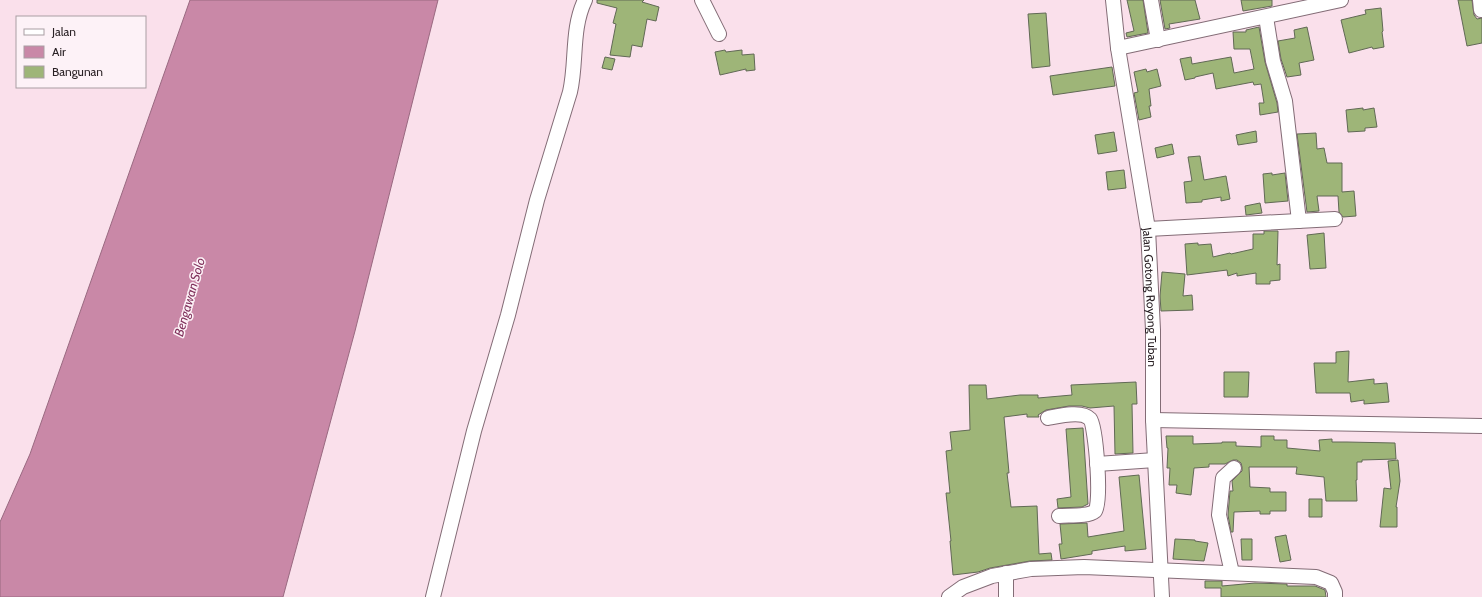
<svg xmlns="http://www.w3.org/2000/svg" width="1482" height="597" viewBox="0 0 1482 597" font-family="Cabin,sans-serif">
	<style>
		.water { fill: #c988a7; stroke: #996980 }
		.building { fill: #9eb578; stroke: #616955 }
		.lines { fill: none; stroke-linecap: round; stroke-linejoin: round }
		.street-casing { stroke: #836c76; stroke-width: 16 }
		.street { stroke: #fff; stroke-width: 14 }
		.labels { text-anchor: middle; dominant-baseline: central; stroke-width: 3; stroke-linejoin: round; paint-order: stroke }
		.street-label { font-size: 12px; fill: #2a2125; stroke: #fdf2f7 }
		.water-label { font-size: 13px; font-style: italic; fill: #80325c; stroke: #fdf2f7 }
	</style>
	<rect width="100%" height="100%" fill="#fae0eb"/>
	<path class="water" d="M190,0H438L355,331L283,597H0V522L30,454Z"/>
	<path class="building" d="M597,0H644L642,2L659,7L656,21L647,19L642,47L632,45L630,57L610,55L616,24L613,23L617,8L597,3Z
		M1127,0H1143L1148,33L1127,37L1126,33L1134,31Z
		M1160,0H1195L1200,19L1169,24L1170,28L1165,29Z
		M1241,0H1272V6L1243,11Z
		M1458,0H1472L1474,15L1477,19L1482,18V43L1467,46Z
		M1381,8L1383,31L1382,32L1384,47L1373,49L1372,47L1349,53L1341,20L1366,14L1365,10Z
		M1046,13L1050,66L1032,68L1028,14Z
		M1259,27L1265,62L1277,103L1278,112L1260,115L1259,103H1264L1261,84L1254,85L1253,82L1216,89L1213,73L1195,77V78L1185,80L1180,59L1191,57L1192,64L1231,57L1234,73L1254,69L1250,49H1234L1233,32H1246V30Z
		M1307,27L1314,60L1299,63L1301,75L1287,77L1281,59L1278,41L1295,38L1294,30Z
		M725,50L726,52L742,50V55L754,54L755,70L746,71V69L720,75L715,52Z
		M605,57L615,59L612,70L602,68Z
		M1112,67L1115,86L1053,95L1050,76Z
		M1146,69L1147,72L1157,69L1161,86L1149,89L1151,106H1149L1151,117L1139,120L1134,93L1138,92L1134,72Z
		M1363,108V110L1374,108L1377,127L1365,128V131L1348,132L1346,110Z
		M1256,131L1257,142L1238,145L1236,135Z
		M1114,132L1117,151L1098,154L1095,135Z
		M1316,133L1317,149L1324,148L1327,163H1342V192L1354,191L1356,216L1343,217L1339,212L1338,196H1317L1319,211L1307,212L1297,134Z
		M1172,144L1174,154L1157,158L1155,148Z
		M1200,156L1204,180L1226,176L1230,199L1221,201V197L1202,200V202L1186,203L1184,182L1192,181L1188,157Z
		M1124,170L1126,188L1108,190L1106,172Z
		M1272,173V175L1285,173L1288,201L1265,203L1263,174Z
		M1260,203L1262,213L1246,215L1245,206Z
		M1264,231H1278L1277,265L1280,264V280L1270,281V284H1256V273L1237,276V273L1228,276L1227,270L1187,275L1185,244L1198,243V245L1211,244L1213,257L1230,253L1231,254L1253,249V234H1264Z
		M1324,233L1326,268L1310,269L1307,235Z
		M1162,272L1185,274L1183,296L1192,295L1193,310L1161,311L1160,296Z
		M1349,351L1348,382L1374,379V384L1387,383L1389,402L1364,404V400L1351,402L1350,393H1316L1314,363H1336V352Z
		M1224,372H1249L1248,397H1224Z
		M1136,382L1137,404H1132L1133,453L1115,454L1114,406L1090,408L1082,406H1069L1046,410L1038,415L1039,417H1027V414L1004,417L1009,473H1007L1011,507L1037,506L1039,554L1051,553L1052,560L1030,561L990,568L978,572L953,575L950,541H951L946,493H950L946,451L952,450L950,432L970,430L969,385H986L987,399L1020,395H1038V398L1072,395L1071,385Z
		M1083,428L1088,504L1082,507L1058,508L1057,499L1071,497L1066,429Z
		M1166,436H1193V444L1222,443V442H1236V446L1261,447V436H1274V440H1287V448L1320,451L1319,440L1332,439V442H1347L1395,443L1396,459L1362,460V462H1357V480H1356L1357,501H1326L1324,477L1296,474L1297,467H1249L1250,487L1270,488V492H1286V511H1270V514H1260V511L1234,512L1233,532H1231L1228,515L1230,491H1233L1232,481L1242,471V467L1241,463L1237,460H1233L1225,464H1209V467L1194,468L1191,495L1176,493L1177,485H1169L1170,468H1167L1168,448H1167Z
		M1398,460L1400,481L1396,507H1397V527H1380L1384,488L1391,489L1388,461Z
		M1139,475L1146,549L1125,551V546L1092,551V554L1061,559L1059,544H1062L1060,524L1087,523L1088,537L1124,531L1119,477Z
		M1309,499H1322V517H1309Z
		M1286,535L1291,560L1280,562L1275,537Z
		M1175,539L1195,540V541L1208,543L1204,561L1173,559Z
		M1241,539H1252V560H1242Z
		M1205,581H1222V586L1255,583L1287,584V586H1315L1325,590L1326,597H1221V588H1205Z"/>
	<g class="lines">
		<defs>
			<g id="street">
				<path d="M702,0L719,34"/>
				<path id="s1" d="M1113,0L1118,48L1148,229L1153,330V420L1162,597"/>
				<path d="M1151,0L1158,40"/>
				<path d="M1480,0L1481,10"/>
				<path d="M1266,17L1273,61L1285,101L1299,221"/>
				<path d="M1118,48L1341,0"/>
				<path d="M1148,229L1335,219"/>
				<path d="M1048,418C1058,416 1082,410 1090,419C1096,426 1102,506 1095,511C1088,517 1068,515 1059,516"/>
				<path d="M1153,420L1482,426"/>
				<path d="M1097,464L1155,460"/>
				<path d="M1006,573V597"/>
				<path d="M1232,573L1219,515L1223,478L1234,468"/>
				<path d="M433,597L474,431L508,315L537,200L570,92C577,62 571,29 585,0"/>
				<path d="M949,597L963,587L992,576L1031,569L1084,567L1316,577L1331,583L1335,592V597"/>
			</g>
		</defs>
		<use href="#street" class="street-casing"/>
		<use href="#street" class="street"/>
	</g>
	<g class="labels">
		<g class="street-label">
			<text stroke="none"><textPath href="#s1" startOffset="300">Jalan Gotong Royong Tuban</textPath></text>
		</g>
		<g class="water-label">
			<text transform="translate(189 297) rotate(-74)">Bengawan Solo</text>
		</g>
	</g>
	<rect x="16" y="16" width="130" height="72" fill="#fdf2f7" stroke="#a99ea3"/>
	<rect x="24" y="29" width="20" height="6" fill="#ffffff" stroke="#a99ea3"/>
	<text x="52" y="36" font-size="12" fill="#2a2125">Jalan</text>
	<rect x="24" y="46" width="20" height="12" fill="#c988a7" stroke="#a99ea3"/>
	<text x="52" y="56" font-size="12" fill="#2a2125">Air</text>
	<rect x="24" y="66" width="20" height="12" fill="#9eb578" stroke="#a99ea3"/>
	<text x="52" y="76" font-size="12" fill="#2a2125">Bangunan</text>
</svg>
